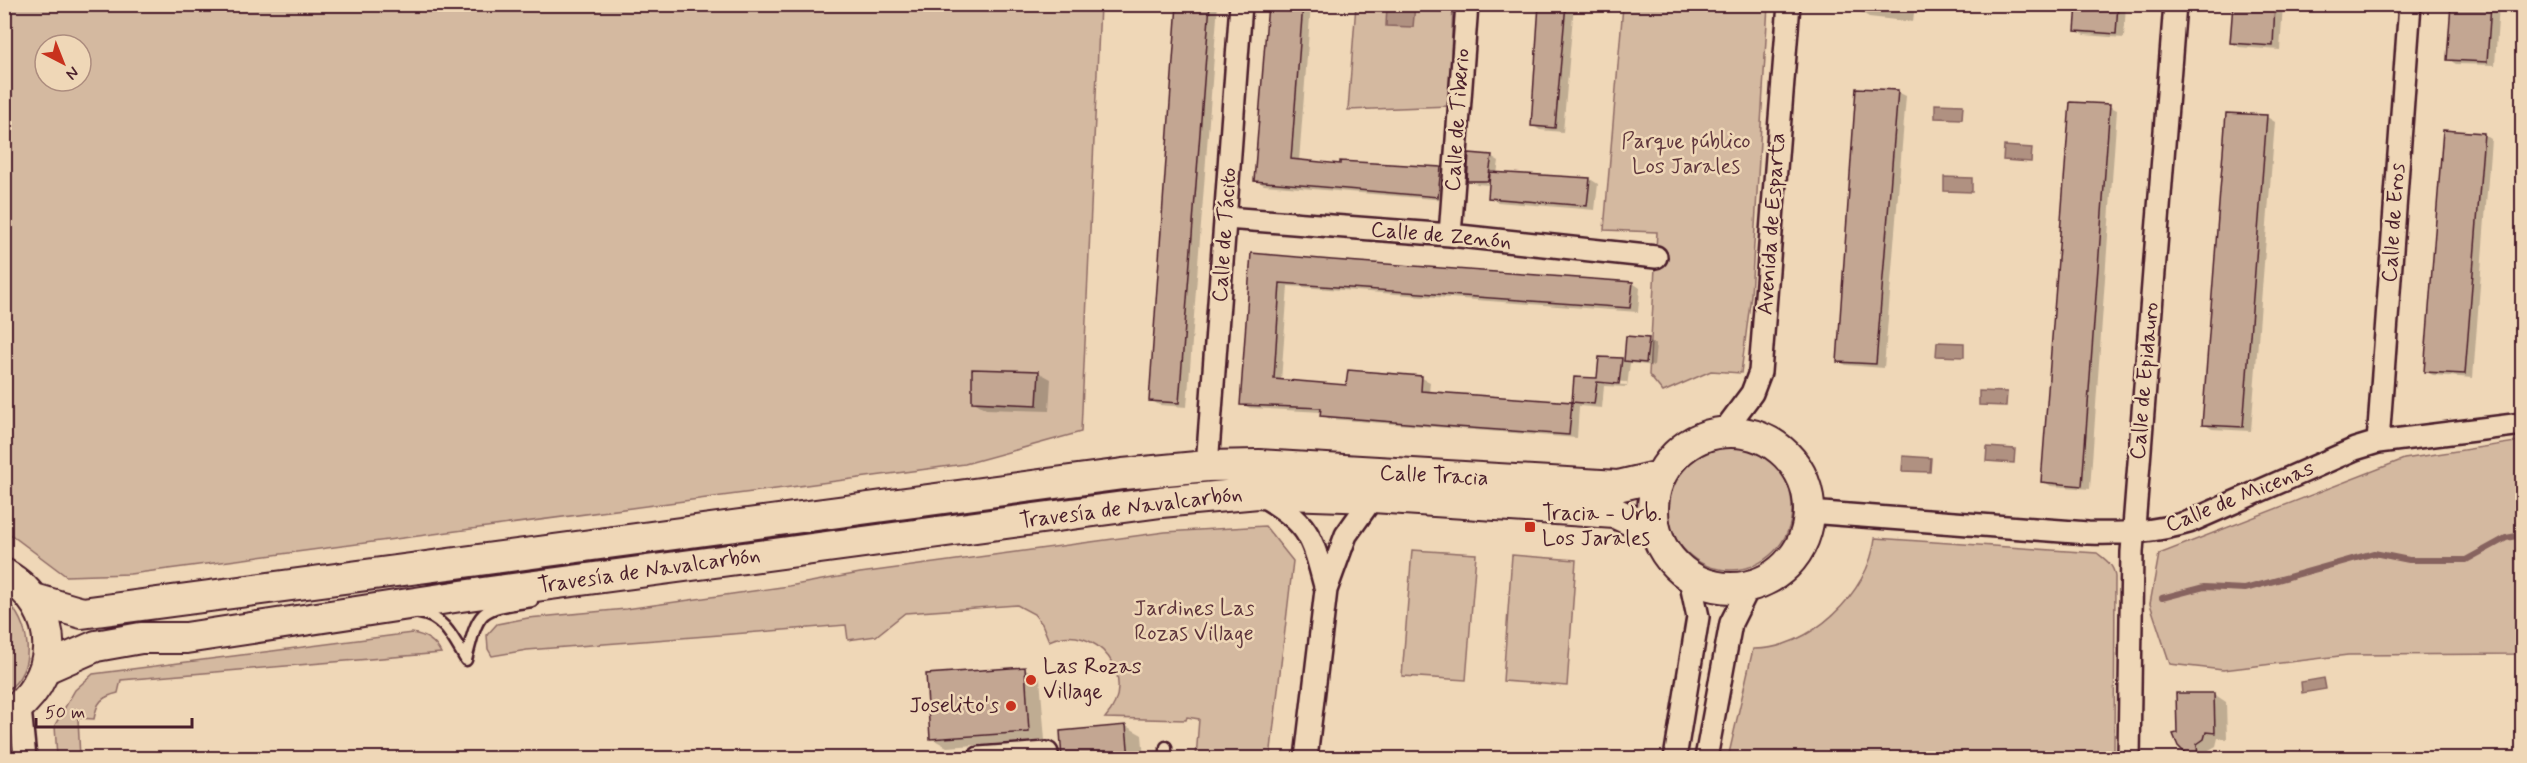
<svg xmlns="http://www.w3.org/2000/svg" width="2527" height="763" viewBox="0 0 2527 763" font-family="Mynerve,sans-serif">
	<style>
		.green { fill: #d4b9a0; stroke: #8f6c66; stroke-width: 1.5; fill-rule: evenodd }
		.water { fill: #b09181; stroke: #87635f; stroke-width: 1.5 }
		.shadow { fill: #0003; fill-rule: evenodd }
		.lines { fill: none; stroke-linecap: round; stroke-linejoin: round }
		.stream { stroke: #87635f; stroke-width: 6 }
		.building { fill: #c3a692; stroke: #4a1f2b; stroke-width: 1.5 }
		.lane-casing { stroke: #4a1f2b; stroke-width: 15 }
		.street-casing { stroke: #4a1f2b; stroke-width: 26 }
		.secondary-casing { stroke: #4a1f2b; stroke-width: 34 }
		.lane { stroke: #efd7b7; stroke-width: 10 }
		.street { stroke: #efd7b7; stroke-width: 21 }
		.secondary { stroke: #efd7b7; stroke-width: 30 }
		.poi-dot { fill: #c8321e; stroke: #efd7b7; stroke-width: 2 }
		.labels { text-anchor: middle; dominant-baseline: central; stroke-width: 5; stroke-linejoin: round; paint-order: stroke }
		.street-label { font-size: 22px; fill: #4a1f2b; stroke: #efd7b7 }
		.park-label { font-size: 22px; fill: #5f363d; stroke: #efd7b7 }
		.poi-label { font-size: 22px; fill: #4a1f2b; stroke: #efd7b7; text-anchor: start }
	</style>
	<rect width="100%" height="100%" fill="#efd7b7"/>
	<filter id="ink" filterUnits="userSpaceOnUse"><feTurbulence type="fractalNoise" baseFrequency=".0167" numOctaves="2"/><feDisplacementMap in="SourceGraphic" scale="12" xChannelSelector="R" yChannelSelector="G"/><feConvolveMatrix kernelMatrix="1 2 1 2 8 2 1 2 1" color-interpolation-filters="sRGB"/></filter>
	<g filter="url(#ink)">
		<path class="green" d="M4,5H1100L1081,432L965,464L130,574L66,576L10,534H5ZM45,45H81V81H45Z
			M1356,5H1453L1449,106L1348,110Z
			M1606,5H1768L1751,295L1741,373L1711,371L1663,392L1649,375L1657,232L1604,230L1623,6Z
			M2522,441V654L2348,655L2223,670L2170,664L2150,604L2159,554L2404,459Z
			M1668 508a62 62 0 1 1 124 0a62 62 0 1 1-124 0Z
			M1265,526L1293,561L1270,758H1196L1199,719L1187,717L1186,720L1105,718C1141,679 1097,620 1049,641L1042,624L1034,614L1017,605L905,613L876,636L848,640L846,625L527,650L492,656L488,649L487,635L497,624L528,618L626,609L789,586L860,573L1165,532Z
			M1875,538L2097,553C2106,560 2114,565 2115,577L2114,758H1728L1753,649C1809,650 1869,594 1875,538Z
			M1412,550L1476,554L1466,680L1402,676Z
			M1512,555L1576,560L1567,686L1503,681Z
			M5,599C30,622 39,670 5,692Z
			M412,633C426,635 435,641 441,653L121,680L118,693C101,697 97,702 94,719L78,718L80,758H57L55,725L75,690L93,674Z"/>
		<path class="water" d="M1387,5H1415L1413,27L1386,26Z
			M1935,104L1963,105L1962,119L1935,118Z
			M2004,146L2032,148L2031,162L2003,160Z
			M1944,177L1972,178V192L1944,191Z
			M1937,342L1964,343V357L1936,356Z
			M1979,391L2007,392L2006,406L1979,405Z
			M1987,447L2015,449L2014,463L1986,461Z
			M1903,456L1931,458L1930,472L1902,471Z
			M2324,678L2326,689L2302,693L2301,682Z"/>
		<path class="shadow" d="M1179,4H1218L1187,407L1159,405L1151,400Z
			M1270,4H1311L1299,161L1341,166L1441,169L1448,173L1445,200L1264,185L1256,180Z
			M1541,4H1574L1563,132L1540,130L1532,125Z
			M1862,4H1915L1913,22L1869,17L1861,12Z
			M2078,4H2126L2124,38L2084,35L2076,30Z
			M2234,4H2283L2280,50L2239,47L2231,42Z
			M2452,4H2499L2495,65L2456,64L2448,59Z
			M1858,89L1898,92L1906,96L1884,368L1846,365L1838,361Z
			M2109,106L2117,110L2090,489L2051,486L2043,481Z
			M2267,117L2275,122L2251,431L2212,429L2204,424Z
			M2483,134L2491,139L2473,378L2433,375L2425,371Z
			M1491,156L1499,161L1497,174L1590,179L1598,184L1595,210L1498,202L1490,198V185L1477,184L1469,180ZM1482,176L1491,181V185L1480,179Z
			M1252,255L1633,283L1640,288L1638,312L1288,286L1281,381L1347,386L1422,378L1430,382L1429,393L1573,404L1575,378L1598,380L1622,359L1626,361L1628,337L1648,340L1656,344L1654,366L1630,363L1627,387L1604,386L1602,408L1579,406L1577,438L1330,419L1322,415V412L1250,408L1242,404ZM1605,381L1627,382V385L1605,384Z
			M1038,372L1051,379L1049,411L986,409L974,402Z
			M1024,668L1040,678L1045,740L947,747L931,738Z
			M2214,694L2226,702L2227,739L2218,738L2216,746L2209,750V758H2193L2179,745Z
			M1126,726L1142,735L1144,758H1063Z"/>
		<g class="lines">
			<path class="stream" d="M2162,598L2204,587L2245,589L2374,553L2409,560H2466L2506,538L2522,535"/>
		</g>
		<path class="building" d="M1177,4H1210L1179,403L1149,401Z
			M1268,4H1303L1291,159L1340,164V161L1441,167L1438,197L1254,181Z
			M1539,4H1566L1555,128L1531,126Z
			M2077,4H2118L2116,34L2075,31Z
			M2233,4H2275L2273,46L2230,43Z
			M2451,4H2491L2487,62L2447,60Z
			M1856,88L1898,90L1876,364L1837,362Z
			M2070,102L2110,104L2082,486L2041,482Z
			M2226,113L2267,115L2243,427L2202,425Z
			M2443,130L2484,133L2465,374L2424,372Z
			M1469,153L1492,155L1488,181H1467Z
			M1490,172L1590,178L1587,206L1488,198Z
			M1251,253L1332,260L1633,282L1630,308L1280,283L1274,379L1346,385L1348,370L1422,376L1421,391L1572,402L1569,435L1456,427L1320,416L1321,408L1240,405Z
			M1626,336L1649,338L1646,363L1624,361Z
			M1599,357L1622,358L1619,384L1597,382L1594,404L1572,402L1574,377L1597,378Z
			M972,369L1039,371L1037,405L972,402Z
			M1025,667L1029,732L930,739L926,674Z
			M2176,693H2214L2215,733L2206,732L2204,739L2197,744L2198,759H2191L2178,746L2173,734L2177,733Z
			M1126,725L1129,759H1062L1060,731Z"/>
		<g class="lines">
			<defs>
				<path id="lane" d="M419,613C444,616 454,640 466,660
					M466,660C479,608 479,609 532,601
					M1166,758V747"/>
				<path id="street" d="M1226,218L1450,235L1656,257
					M1450,235L1467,4
					M1723,432L1752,393L1760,372L1789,4
					M2378,442L2410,4
					M1207,466L1241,4
					M1261,495C1311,524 1312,537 1326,590
					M1809,512L2088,533C2124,534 2155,532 2189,522L2355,449L2378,442L2522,424
					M20,708L25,758
					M979,758L1047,753V758
					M1306,758L1326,590L1346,535L1373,497
					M1675,758L1698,617L1689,575
					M1706,758L1731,623L1750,585
					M2129,758L2132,552L2175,4"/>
				<path id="secondary" d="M1653 510a78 78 0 1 1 156 0a78 78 0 1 1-156 0Z
					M4,574C64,609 62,682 4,717
					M34,599L82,613L1123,474L1207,466L1259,465L1618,486L1660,476
					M46,668L96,646L141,638H186L461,596L1161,502L1258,493L1373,497L1615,513L1656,532"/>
			</defs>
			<use href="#lane" class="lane-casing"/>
			<use href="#street" class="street-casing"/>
			<use href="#secondary" class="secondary-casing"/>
			<use href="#lane" class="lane"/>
			<use href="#street" class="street"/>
			<use href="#secondary" class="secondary"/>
		</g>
	</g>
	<g class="poi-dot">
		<rect x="1524" y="521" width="12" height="12" rx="3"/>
		<circle cx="1031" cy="680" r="6"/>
		<circle cx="1011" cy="706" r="6"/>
	</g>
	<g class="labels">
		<g class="street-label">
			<text transform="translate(1458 120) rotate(-86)">Calle de Tiberio</text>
			<text transform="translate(2394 223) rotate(-86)">Calle de Eros</text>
			<text transform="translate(1772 224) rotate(-86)">Avenida de Esparta</text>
			<text transform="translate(1225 235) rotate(-86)">Calle de Tácito</text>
			<text transform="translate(1441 236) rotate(5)">Calle de Zenón</text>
			<text transform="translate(2145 381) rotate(-85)">Calle de Epidauro</text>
			<text transform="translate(1434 476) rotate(3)">Calle Tracia</text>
			<text transform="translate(2240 497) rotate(-22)">Calle de Micenas</text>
			<text transform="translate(1131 508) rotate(-7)">Travesía de Navalcarbón</text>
			<text transform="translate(649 571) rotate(-8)">Travesía de Navalcarbón</text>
		</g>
		<g class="park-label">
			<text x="1686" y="142">Parque público<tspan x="1686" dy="25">Los Jarales</tspan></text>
			<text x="1194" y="609">Jardines Las<tspan x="1194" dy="25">Rozas Village</tspan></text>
		</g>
		<g class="poi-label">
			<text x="1542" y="514">Tracia - Urb.<tspan x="1542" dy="25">Los Jarales</tspan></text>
			<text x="1043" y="667">Las Rozas<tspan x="1043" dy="25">Village</tspan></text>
			<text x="999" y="706" text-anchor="end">Joselito's</text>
		</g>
	</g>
	<rect width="2527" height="763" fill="none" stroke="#efd7b7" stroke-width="24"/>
	<rect x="12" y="12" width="2503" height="739" fill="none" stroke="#4a1f2b" stroke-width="2" filter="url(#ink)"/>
	<g transform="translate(63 63) rotate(138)"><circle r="28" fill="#efd7b7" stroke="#ad8d7f" stroke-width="1.5"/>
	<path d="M0-4.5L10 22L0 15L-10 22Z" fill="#c8321e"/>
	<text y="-9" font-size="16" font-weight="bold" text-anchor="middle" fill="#4a1f2b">N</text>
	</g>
	<path d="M36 718v9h156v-9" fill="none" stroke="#4a1f2b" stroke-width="3"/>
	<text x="45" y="718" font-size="18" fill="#4a1f2b" stroke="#efd7b7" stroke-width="4.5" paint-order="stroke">50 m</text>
</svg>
